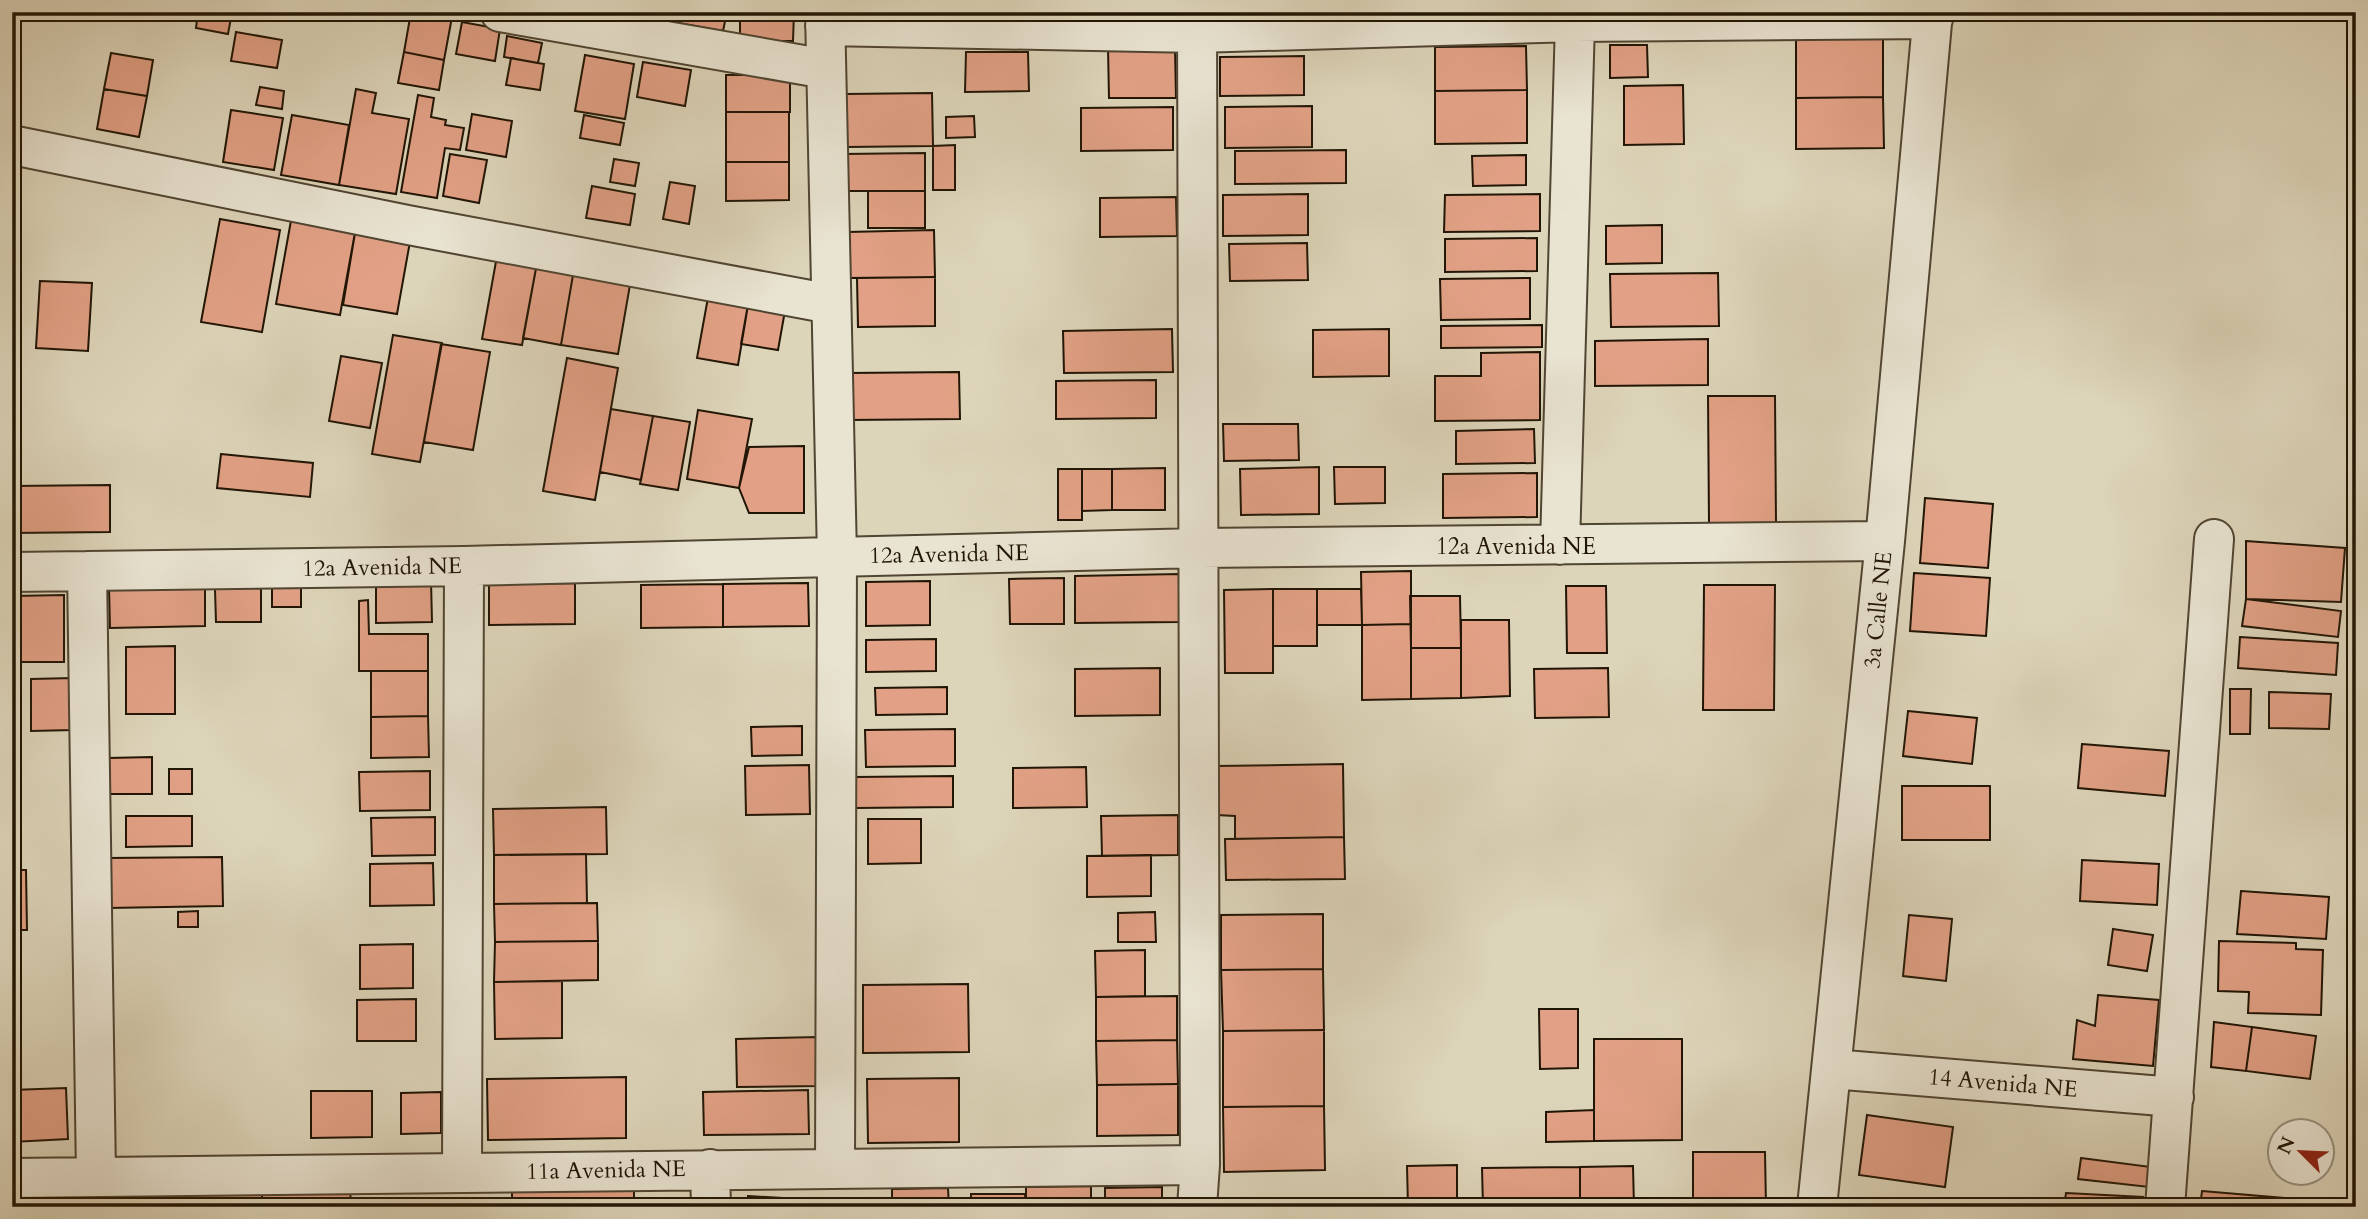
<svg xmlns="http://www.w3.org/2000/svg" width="2368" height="1219" viewBox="0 0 2368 1219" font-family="Cardo,serif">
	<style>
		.building { fill: #e2a186; stroke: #211505; stroke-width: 2 }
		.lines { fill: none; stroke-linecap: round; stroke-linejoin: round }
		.minor-casing { stroke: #504532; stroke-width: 42 }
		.minor { stroke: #e9e4d2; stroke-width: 38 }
		.labels { text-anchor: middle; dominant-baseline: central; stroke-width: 6; stroke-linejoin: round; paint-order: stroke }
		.street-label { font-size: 23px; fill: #211505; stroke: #e9e4d2 }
	</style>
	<rect width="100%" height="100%" fill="#ddd5ba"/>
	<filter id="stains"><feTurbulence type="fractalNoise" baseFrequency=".00286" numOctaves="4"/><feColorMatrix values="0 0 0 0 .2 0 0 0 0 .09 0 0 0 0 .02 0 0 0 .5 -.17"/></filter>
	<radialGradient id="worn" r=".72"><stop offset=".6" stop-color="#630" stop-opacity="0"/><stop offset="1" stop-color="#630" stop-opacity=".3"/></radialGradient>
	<path class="building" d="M198,12H232L228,34L196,28Z
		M411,12L452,17L444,60L404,52Z
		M630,12H673L672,22L629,15Z
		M673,12H727L723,31L672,22Z
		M740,12H794L793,41H740Z
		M462,22L500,29L495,61L456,54Z
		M236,32L282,40L277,68L231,61Z
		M507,36L542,43L538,63L504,57Z
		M1883,36V97L1796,98V37Z
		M1610,45H1647L1648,77L1610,78Z
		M1526,46L1527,90L1435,91V47Z
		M1175,47L1176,98H1109L1108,48Z
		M404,52L444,60L439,90L398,83Z
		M966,52H1028L1029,91L965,92Z
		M111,53L153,60L147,96L104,89Z
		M585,55L634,64L625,119L575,111Z
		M1304,56V95L1220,96V57Z
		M511,58L544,64L540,90L506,85Z
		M643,62L691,70L685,106L637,97Z
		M726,75H790V112H726Z
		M1683,85L1684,144L1624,145V86Z
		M260,87L284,91L282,109L256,105Z
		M104,89L147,96L139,137L97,129Z
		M356,89L376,93L372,113L409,119L396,194L339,185Z
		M1527,90V143L1435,144V91Z
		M932,93L933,146L847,147L846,94Z
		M418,95L434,98L431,117L446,120L445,125L464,128L460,150L445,148L437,198L401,192Z
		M1883,97L1884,148L1796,149V98Z
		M1312,106V147L1225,148V107Z
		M1173,107V150L1081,151V108Z
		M231,110L283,118L274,170L223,162Z
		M726,112H789V162H726Z
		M472,114L512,121L506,157L466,150Z
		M292,115L349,125L339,185L281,175Z
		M584,115L624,123L620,145L580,138Z
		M974,116L975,137L946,138V117Z
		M955,145V190H933V146Z
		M1346,150V183L1235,184V151Z
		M925,153V191H844L843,154Z
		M450,154L487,160L479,203L443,196Z
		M1526,155V185L1473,186L1472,156Z
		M614,159L639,163L635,186L610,182Z
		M726,162H789V200L726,201Z
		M670,182L695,186L689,224L663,219Z
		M592,186L635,194L630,225L586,218Z
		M868,191H925V228H868Z
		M1308,194V235L1223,236V195Z
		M1540,194V231L1444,232L1445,195Z
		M1176,197L1177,236L1100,237V198Z
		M292,215L356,227L340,315L276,304Z
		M220,219L280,230L262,332L201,322Z
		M1662,225V263L1606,264V226Z
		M356,227L411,236L397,314L343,305Z
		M934,230L935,277L848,278L847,232Z
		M1537,238V271L1445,272V239Z
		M1307,243L1308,280L1230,281L1229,244Z
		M497,256L537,263L522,345L482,339Z
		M537,263L574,269L561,345L523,338Z
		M574,269L631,279L618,354L561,345Z
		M1718,273L1719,326L1611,327L1610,274Z
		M935,277V326L858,327L857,278Z
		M1530,278V319L1441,320L1440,279Z
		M40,281L92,283L88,351L36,348Z
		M709,292L749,299L738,365L697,358Z
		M749,299L786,305L778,350L741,344Z
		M1542,325V347L1441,348V326Z
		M1172,329L1173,372L1064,373L1063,331Z
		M1389,329V376L1313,377V330Z
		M393,335L442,343L420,462L372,454Z
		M1708,339V385L1595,386V341Z
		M441,344L490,352L473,450L424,442Z
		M1540,352V420L1435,421V376H1481V353Z
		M341,356L382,363L370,428L329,421Z
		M567,358L618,368L595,500L543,491Z
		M959,372L960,419L848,420L847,373Z
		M1156,380V418L1056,419V381Z
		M1708,396H1775L1776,523L1709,524Z
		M611,409L653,416L641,480L600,472Z
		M698,410L752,419L739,488L687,479Z
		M653,416L690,422L678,490L640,484Z
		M1223,424H1298L1299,460L1224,461Z
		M1534,429L1535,463L1456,464V431Z
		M804,446V513H749L739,488L749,447Z
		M221,454L313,463L310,497L217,488Z
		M1319,467V514L1241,515L1240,469Z
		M1334,467H1385V503L1335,504Z
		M1165,468V510H1112V469Z
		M1058,469H1082V520H1058Z
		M1082,469H1112V510L1082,511Z
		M1537,473V517L1443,518V474Z
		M110,485V532L12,533V486Z
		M1925,498L1993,504L1988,568L1920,563Z
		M2246,541L2345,548L2341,602L2246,599Z
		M1411,571V624L1362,625L1361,572Z
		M1914,573L1990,578L1986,636L1910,631Z
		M1179,574V622L1075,623V576Z
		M1064,578V624H1010L1009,579Z
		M272,579H301V607H272Z
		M431,580L432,622L376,623V581Z
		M930,581V625L866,626V582Z
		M575,583V624L489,625V584Z
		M808,583L809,626L723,627V584Z
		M723,584V627L641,628V585Z
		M1704,585H1775L1774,710H1703Z
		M205,586V626L110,628L109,588Z
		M1566,586H1606L1607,653H1567Z
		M261,588V622H216L215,589Z
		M1273,589V673H1225L1224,590Z
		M1273,589H1317V646H1273Z
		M1317,589H1361L1362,625H1317Z
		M64,595V662H14V596Z
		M1410,596H1460L1461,648H1411Z
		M2246,599L2341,611L2338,637L2242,626Z
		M368,600L369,634H428V671H359V601Z
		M1461,620H1509L1510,696L1461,698Z
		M1411,624V699L1362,700V625Z
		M2240,637L2338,643L2336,675L2238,668Z
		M936,639V671L866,672V640Z
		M175,646V714H126V647Z
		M1411,648H1461V698L1411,699Z
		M1160,668V715L1075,716V669Z
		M1608,668L1609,717L1535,718L1534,669Z
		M371,671H428V716L371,717Z
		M73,678V730L31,731V679Z
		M947,687V714L876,715L875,688Z
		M2230,689H2251L2250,734H2230Z
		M2269,692L2331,694L2329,729L2269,728Z
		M1908,711L1977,718L1972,764L1903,756Z
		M428,716L429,757L371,758V717Z
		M802,726V755L752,756L751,727Z
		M955,729V766L866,767L865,730Z
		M2082,744L2169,751L2165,796L2078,788Z
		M152,757V794H108V758Z
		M1343,764L1344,837L1235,839V816L1217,815V766Z
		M809,765L810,814L746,815L745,766Z
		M1086,767L1087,807L1013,808V768Z
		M169,769H192V794H169Z
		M430,771V810L360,811L359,772Z
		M953,776V807L856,808V777Z
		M1902,786H1990V840H1902Z
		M606,807L607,854L494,855L493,809Z
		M1178,815V855L1102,856L1101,816Z
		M126,816H192V846L126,847Z
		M435,817V855L372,856L371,818Z
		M868,819H921V863L868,864Z
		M1344,837L1345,879L1226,880L1225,839Z
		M586,854L587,903L494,904V855Z
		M1151,855V896L1087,897V856Z
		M222,857L223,906L108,908L107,858Z
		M2082,860L2159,864L2157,905L2080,901Z
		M433,863L434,905L370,906V864Z
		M12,870H26L27,930H12Z
		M2241,891L2329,897L2326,939L2237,934Z
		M597,903L598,941L495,942L494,904Z
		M198,911V927H178V912Z
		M1155,912L1156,942H1118V913Z
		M1323,914V969L1221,970V915Z
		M1909,915L1952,919L1946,981L1903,976Z
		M2113,929L2153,935L2147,971L2108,965Z
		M598,941V980L494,982L495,942Z
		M2219,941L2296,943V949L2323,950L2321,1015L2248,1013L2249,992L2218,991Z
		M413,944V988L360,989V945Z
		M1145,950V996L1096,997L1095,951Z
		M12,961H21V999H12Z
		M1323,969L1324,1030L1223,1031L1221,970Z
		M562,981V1038L495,1039L494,982Z
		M968,984L969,1052L863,1053V985Z
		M2098,995L2159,1000L2153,1066L2073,1059L2077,1020L2095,1026Z
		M1177,996V1040L1096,1041V997Z
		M416,999V1041H357V1000Z
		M1539,1009H1578V1068L1540,1069Z
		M2214,1022L2252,1027L2246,1071L2211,1067Z
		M2252,1027L2316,1036L2310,1079L2246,1071Z
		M1324,1030V1106L1223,1107V1031Z
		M818,1037V1086L737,1087L736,1039Z
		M1594,1039H1682V1140L1594,1141Z
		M1177,1040L1178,1084L1097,1085L1096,1041Z
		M626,1077V1138L488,1140L487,1079Z
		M959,1078V1142L868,1143L867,1079Z
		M1178,1084V1135L1097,1136V1085Z
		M66,1088L68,1139L12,1142V1090Z
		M808,1090L809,1134L704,1135L703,1092Z
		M311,1091H372V1137L311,1138Z
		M441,1092V1133L401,1134V1093Z
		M1324,1106L1325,1170L1224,1172L1223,1107Z
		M1594,1110V1141L1546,1142V1112Z
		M1867,1115L1953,1127L1945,1187L1859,1175Z
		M1693,1152H1765L1766,1207H1693Z
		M2081,1158L2151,1167L2149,1187L2078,1179Z
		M1457,1165V1206L1408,1207L1407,1166Z
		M1633,1166L1634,1207H1580V1167Z
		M1580,1167V1207H1483L1482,1168Z
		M634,1170V1207H512V1171Z
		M28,1186L93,1192L94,1207H29Z
		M350,1186L351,1207H262V1187Z
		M1091,1186V1207H1026V1187Z
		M262,1187V1207H181V1189Z
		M1162,1187V1207H1105V1188Z
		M948,1188L949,1207H892V1189Z
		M181,1189V1207H94L93,1192Z
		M12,1191H26L28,1207H12Z
		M2202,1191L2284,1198L2283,1207H2200Z
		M2066,1193L2143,1197L2142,1207H2064Z
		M971,1194H1025L1026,1207H971Z
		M748,1196L799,1199L798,1207H747Z"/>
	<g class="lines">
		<defs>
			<path id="minor" d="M500,12L826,69
				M825,12L837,557L835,1169
				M825,26L1197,33L1575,22L1933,19
				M12,145L408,225L831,304
				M1560,545L1575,22
				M87,571L96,1177
				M12,572L464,566L1200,548L1885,541
				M1832,1069L2174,1097
				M710,1169L711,1207
				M462,1173L464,566
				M12,1178L1200,1165
				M1197,1207L1200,1165L1197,12
				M1817,1207L1885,541L1933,12
				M2165,1207L2214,539"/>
		</defs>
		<use href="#minor" class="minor-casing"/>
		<use href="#minor" class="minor"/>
	</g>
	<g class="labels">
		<g class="street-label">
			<text x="1516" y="546">12a Avenida NE</text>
			<text transform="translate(949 554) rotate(-1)">12a Avenida NE</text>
			<text transform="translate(382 567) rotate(-1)">12a Avenida NE</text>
			<text transform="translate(1878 610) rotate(-84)">3a Calle NE</text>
			<text transform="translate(2003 1083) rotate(5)">14 Avenida NE</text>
			<text transform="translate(606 1170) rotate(-1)">11a Avenida NE</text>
		</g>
	</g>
	<rect width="2368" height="1219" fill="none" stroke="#ddd5ba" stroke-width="42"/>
	<rect x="14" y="14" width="2340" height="1191" fill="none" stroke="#211505" stroke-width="3.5"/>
	<rect x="21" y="21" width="2326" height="1177" fill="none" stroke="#211505" stroke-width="2"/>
	<g transform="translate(2301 1152) rotate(294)"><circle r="33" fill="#e9e4d2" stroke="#999180" stroke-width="2"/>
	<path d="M0-5L12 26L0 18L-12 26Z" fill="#8f2418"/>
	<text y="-10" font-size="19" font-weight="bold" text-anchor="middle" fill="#211505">N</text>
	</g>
	<rect width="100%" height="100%" filter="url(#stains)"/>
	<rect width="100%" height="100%" fill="url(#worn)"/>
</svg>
